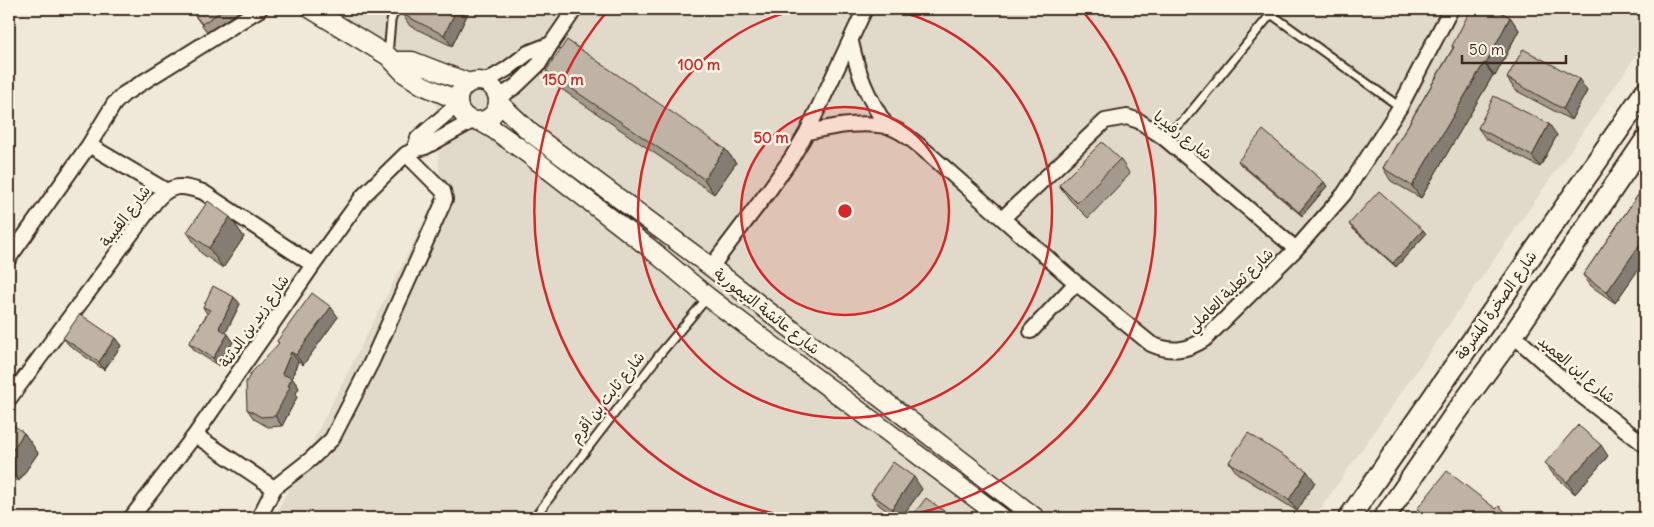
<svg xmlns="http://www.w3.org/2000/svg" width="1654" height="527" viewBox="0 0 1654 527" font-family="Delius,'Playpen Sans Arabic',sans-serif">
	<style>
		.built { fill: #e1d9c9 }
		.lines { fill: none; stroke-linecap: round; stroke-linejoin: round }
		.service-casing { stroke: #3b2a1e; stroke-width: 11 }
		.minor-casing { stroke: #3b2a1e; stroke-width: 18 }
		.tertiary-casing { stroke: #3b2a1e; stroke-width: 21 }
		.secondary-casing { stroke: #3b2a1e; stroke-width: 24 }
		.service { stroke: #fcf5e5; stroke-width: 7 }
		.minor { stroke: #fcf5e5; stroke-width: 14 }
		.tertiary { stroke: #fcf5e5; stroke-width: 18 }
		.secondary { stroke: #fcf5e5; stroke-width: 20 }
		.wall { fill: #a39a8d; stroke: #3b2a1e }
		.shaded-wall { fill: #857d73; stroke: #3b2a1e }
		.building { fill: #beb3a4; stroke: #3b2a1e }
		.ring { fill: none; stroke: #d62828; stroke-width: 2.5 }
		.labels { text-anchor: middle; dominant-baseline: central; stroke-width: 5; stroke-linejoin: round; paint-order: stroke }
		.street-label { font-size: 15px; fill: #3b2a1e; stroke: #fcf5e5 }
		.centre { fill: #d62828; stroke: #fcf5e5; stroke-width: 2.5 }
		.ring-label { font-size: 15px; text-anchor: middle; font-weight: bold; fill: #d62828; stroke: #fcf5e5; stroke-width: 5; stroke-linejoin: round; paint-order: stroke }
	</style>
	<rect width="100%" height="100%" fill="#f0e9d9"/>
	<filter id="ink" filterUnits="userSpaceOnUse"><feTurbulence type="fractalNoise" baseFrequency=".02" numOctaves="2"/><feDisplacementMap in="SourceGraphic" scale="10" xChannelSelector="R" yChannelSelector="G"/><feConvolveMatrix kernelMatrix="1 2 1 2 8 2 1 2 1" color-interpolation-filters="sRGB"/></filter>
	<g filter="url(#ink)">
		<path class="built" d="M303,9H1645V43L1314,518H274L440,190L436,103Z"/>
		<g class="lines">
			<defs>
				<path id="service" d="M1264,9L1400,107
					M388,55L391,21L395,9
					M1163,137L1184,120L1271,14
					M534,518L660,354L708,297"/>
				<path id="minor" d="M851,42C859,77 867,96 887,127
					M485,82L507,69L528,53L551,44
					M498,98L516,86L539,64L551,44L575,9
					M807,132C833,127 859,121 886,126C902,130 917,144 929,154L1076,283L1151,344C1171,353 1187,351 1205,339L1296,249L1344,194L1400,107L1451,9
					M89,145L165,190
					M414,150L418,138L458,104
					M1004,217L1105,121L1127,117L1139,121L1163,137L1296,249
					M9,258L89,145L114,104L124,94L260,9
					M711,267L770,189L791,159L807,132L865,9
					M1031,331L1076,283
					M1513,335L1578,393L1645,445
					M9,399L155,202C170,184 181,184 203,192L313,265
					M195,435L274,488L311,459L332,439L371,363L445,199L443,191L406,154
					M131,518L195,435L313,265L363,196L406,154L414,150L425,147L472,121
					M259,518L274,488"/>
				<path id="tertiary" d="M311,9L388,56L405,74L422,85L457,100
					M394,61H412L469,83
					M458 101a20 20 0 1 1 40 0a20 20 0 1 1-40 0Z
					M498,102L531,133L711,267L1036,518
					M479,121L493,129L528,154L648,247L708,297L1002,518"/>
				<path id="secondary" d="M1349,518L1645,92
					M1384,518L1453,417L1513,335L1645,141"/>
			</defs>
			<use href="#service" class="service-casing"/>
			<use href="#minor" class="minor-casing"/>
			<use href="#tertiary" class="tertiary-casing"/>
			<use href="#secondary" class="secondary-casing"/>
			<use href="#service" class="service"/>
			<use href="#minor" class="minor"/>
			<use href="#tertiary" class="tertiary"/>
			<use href="#secondary" class="secondary"/>
		</g>
		<path class="wall" d="M190,9H243L207,32Z
			M470,9L452,46L410,26L402,14Z
			M1510,17L1519,30L1495,76L1493,75L1421,198L1391,181L1383,168L1453,48L1452,46Z
			M546,71L725,149L736,163L714,194L557,86Z
			M1507,78L1587,91L1571,120L1515,90Z
			M1478,128L1557,135L1540,167L1486,139Z
			M1120,159L1130,174L1088,218L1070,200L1059,185Z
			M1238,161L1327,186L1302,216L1241,165Z
			M1645,185V260L1615,303L1591,286L1583,275Z
			M230,217L244,237L223,268L201,253L187,232Z
			M1349,224L1423,230L1426,234L1396,267L1352,228Z
			M234,297L240,304L226,332L228,334L233,342L219,366L195,351L189,343L207,314L203,307Z
			M338,317L303,365L298,361L292,378L299,388L295,395L297,397L282,426L268,427L254,419L247,409L279,344L277,341Z
			M63,338H115L121,346L104,370L69,345Z
			M1645,373V395L1637,384Z
			M9,422L24,433L38,453L19,481L9,474Z
			M1608,456L1575,494L1553,474L1545,463Z
			M1229,462L1315,482L1297,511L1237,473Z
			M922,489L901,518H897L879,505L871,494Z"/>
		<path class="shaded-wall" d="M457,9H470L452,46L444,35Z
			M1510,17L1519,30L1495,76L1486,64Z
			M1484,63L1493,75L1421,198L1412,186Z
			M1579,79L1587,91L1571,120L1563,109Z
			M1549,124L1557,135L1540,167L1532,156Z
			M725,149L736,163L714,194L704,179Z
			M1324,182L1327,186L1302,216L1299,212Z
			M230,217L244,237L223,268L209,248Z
			M1423,230L1426,234L1396,267L1393,263Z
			M1645,237V260L1615,303L1607,292Z
			M234,297L240,304L224,336L219,328Z
			M331,307L338,317L303,365L296,355Z
			M228,334L233,342L219,366L213,358Z
			M115,338L121,346L104,370L99,362Z
			M291,352L298,361L291,380L292,378L299,388L295,395L297,397L282,426L275,416L282,374Z
			M24,433L38,453L19,481L9,467V455Z
			M1601,445L1608,456L1575,494L1567,482Z
			M1307,471L1315,482L1297,511L1289,500Z
			M914,477L922,489L901,518H898L892,509Z"/>
		<path class="building" d="M190,9H225L202,24Z
			M405,9H457L444,35L402,14Z
			M1471,9H1495L1510,17L1486,64L1484,63L1412,186L1383,168L1454,47L1452,46Z
			M567,40L725,149L704,179L546,71Z
			M1523,49L1579,79L1563,109L1507,78Z
			M1494,96L1549,124L1532,156L1478,128Z
			M1263,130L1324,182L1299,212L1238,161Z
			M1102,142L1120,159L1077,203L1059,185Z
			M1645,185V237L1607,292L1583,275Z
			M1379,191L1423,230L1393,263L1349,224Z
			M208,201L230,217L209,248L187,232Z
			M213,286L234,297L219,328L228,334L213,358L189,343L210,310L203,307Z
			M312,293L331,307L296,355L291,352L282,374L292,378L288,386L290,387L275,416L261,417L247,409L246,382L252,372L279,343L277,341Z
			M80,314L115,338L99,362L63,338Z
			M1645,362V369L1642,366Z
			M1645,373V391L1637,384Z
			M9,422L24,433L9,455Z
			M1578,425L1601,445L1567,482L1545,463Z
			M1248,433L1307,471L1289,500L1229,462Z
			M893,462L914,477L892,509L871,494Z
			M1447,471L1496,509L1499,506L1512,518H1415L1420,511L1417,509Z
			M926,498L954,518H911Z
			M1645,505V518H1633Z"/>
	</g>
	<circle cx="845" cy="211" r="104" fill="#d62828" fill-opacity=".12"/>
	<g class="ring">
		<circle cx="845" cy="211" r="104"/>
		<path d="M890 9A207 207 0 1 1 800 9"/>
		<path d="M796 518A311 311 0 0 1 609 9M1081 9A311 311 0 0 1 894 518"/>
	</g>
	<g class="labels">
		<g class="street-label">
			<text transform="translate(1183 135) rotate(38)">شارع رفيديا</text>
			<text transform="translate(125 216) rotate(-53)">شارع القبيبة</text>
			<text transform="translate(1230 290) rotate(-44)">شارع ثعلبة العاملي</text>
			<text transform="translate(1496 305) rotate(-55)">شارع الصخرة المشرفة</text>
			<text transform="translate(767 311) rotate(38)">شارع عائشة التيمورية</text>
			<text transform="translate(254 321) rotate(-55)">شارع زيد بن الدثنة</text>
			<text transform="translate(1577 369) rotate(40)">شارع ابن العميد</text>
			<text transform="translate(607 397) rotate(-52)">شارع ثابت بن أقرم</text>
		</g>
	</g>
	<circle cx="845" cy="211" r="8" class="centre"/>
	<g class="ring-label">
		<text x="699" y="70">100 m</text>
		<text x="563" y="85">150 m</text>
		<text x="771" y="143">50 m</text>
	</g>
	<rect width="1654" height="527" fill="none" stroke="#fcf5e5" stroke-width="30"/>
	<rect x="15" y="15" width="1624" height="497" fill="none" stroke="#3b2a1e" stroke-width="2" filter="url(#ink)"/>
	<path d="M1462 55v8h104v-8" fill="none" stroke="#3b2a1e" stroke-width="2.5"/>
	<text x="1469" y="55" font-size="15" fill="#3b2a1e" stroke="#fcf5e5" stroke-width="4" paint-order="stroke">50 m</text>
</svg>
